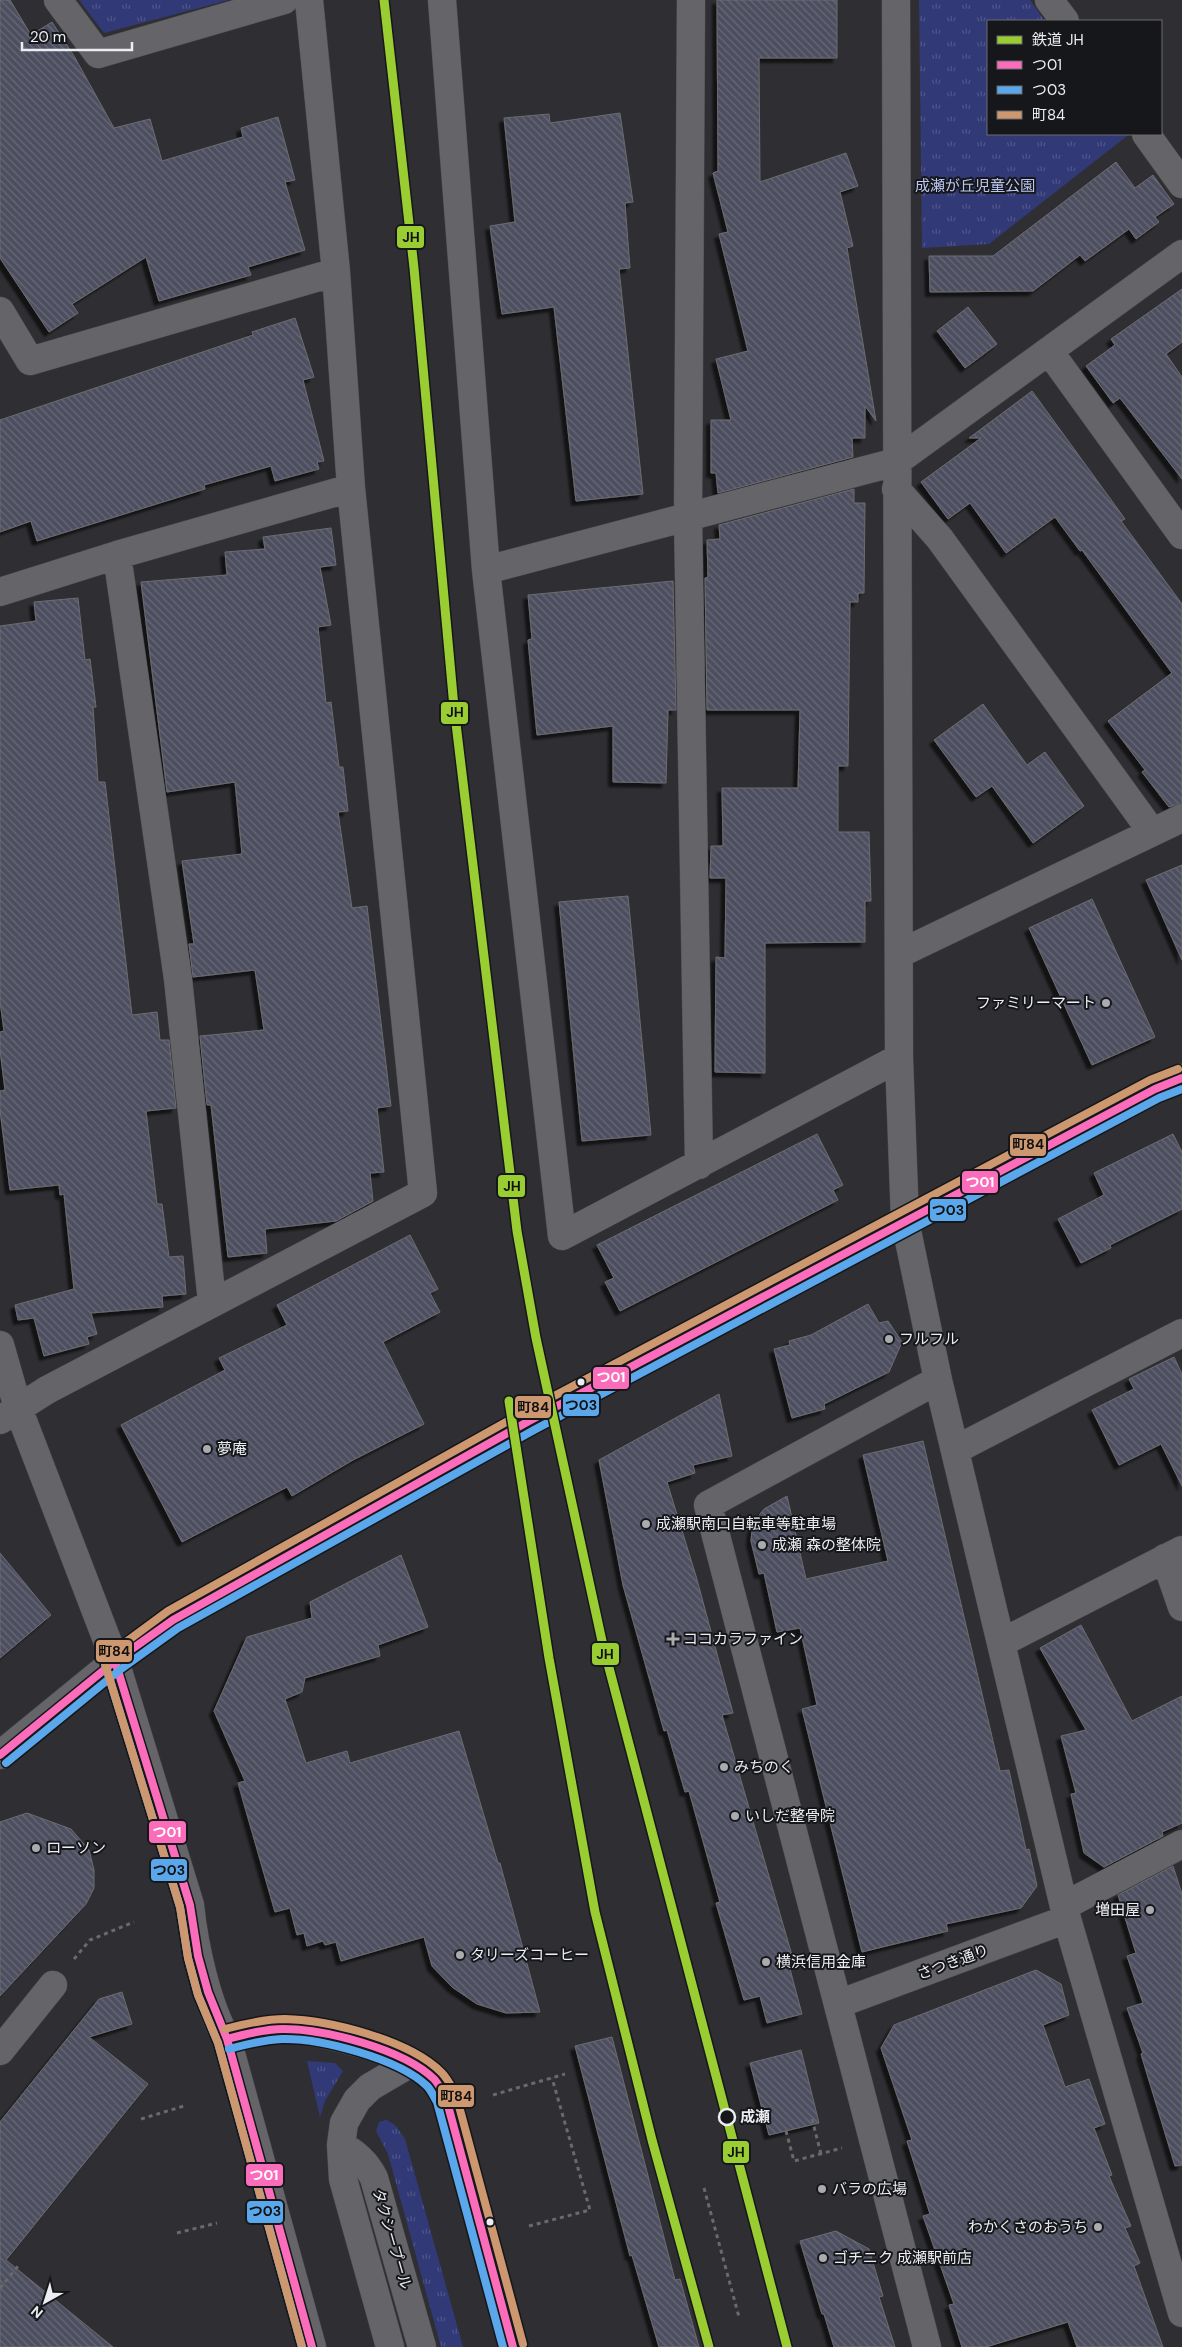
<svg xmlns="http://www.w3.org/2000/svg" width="1182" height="2347" viewBox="0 0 1182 2347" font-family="'DM Sans','Noto Sans JP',sans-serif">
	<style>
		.grass { fill: url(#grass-tufts) }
		.building { fill: url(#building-back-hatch); stroke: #6c6c70; filter: url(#shadow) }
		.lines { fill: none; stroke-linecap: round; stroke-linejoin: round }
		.minor-casing { stroke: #4a4b4e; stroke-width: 29 }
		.path { stroke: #696a6c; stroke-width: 3; stroke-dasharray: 4 4; stroke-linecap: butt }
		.minor { stroke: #656569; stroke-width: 28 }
		.bus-1-casing { stroke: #16171a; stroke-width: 11 }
		.bus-2-casing { stroke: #16171a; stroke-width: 11 }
		.bus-3-casing { stroke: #16171a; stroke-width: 11 }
		.bus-1 { stroke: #fb6dba; stroke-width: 8 }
		.bus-2 { stroke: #5aa8eb; stroke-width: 8 }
		.bus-3 { stroke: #cd976f; stroke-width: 8 }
		.rail-1-casing { stroke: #16171a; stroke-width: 12 }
		.rail-1 { stroke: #9acd32; stroke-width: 9 }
		.poi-dot { fill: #aaaaaf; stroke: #16171a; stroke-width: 2 }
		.bus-dot { fill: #ecedf2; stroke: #16171a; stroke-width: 2 }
		.stop-dot { fill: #16171a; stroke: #ecedf2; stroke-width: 2.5 }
		.labels { text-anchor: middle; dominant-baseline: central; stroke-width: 4; stroke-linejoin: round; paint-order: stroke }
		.park-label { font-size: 15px; fill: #bcc7f1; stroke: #16171a }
		.poi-label { font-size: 15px; fill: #ecedf2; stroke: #16171a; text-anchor: start }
		.street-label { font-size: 15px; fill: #ecedf2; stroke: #16171a }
		.stop-label { font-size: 15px; font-weight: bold; fill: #ecedf2; stroke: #16171a; text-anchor: start }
		.line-badge { stroke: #16171a; stroke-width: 2 }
		.badge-label { font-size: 14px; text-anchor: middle; font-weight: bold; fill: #fff }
		.pale-badge-label { font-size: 14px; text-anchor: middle; font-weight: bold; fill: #111 }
	</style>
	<defs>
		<pattern id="grass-tufts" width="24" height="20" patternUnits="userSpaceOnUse" patternTransform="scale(1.25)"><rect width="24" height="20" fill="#313976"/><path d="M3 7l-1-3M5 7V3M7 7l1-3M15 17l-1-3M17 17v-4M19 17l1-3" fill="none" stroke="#4f568a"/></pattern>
		<pattern id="building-back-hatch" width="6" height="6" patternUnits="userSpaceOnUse" patternTransform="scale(1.25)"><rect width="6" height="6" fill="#4d4f60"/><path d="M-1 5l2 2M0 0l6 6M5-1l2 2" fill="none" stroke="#676977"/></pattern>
		<filter id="shadow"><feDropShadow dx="-4.5" dy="4.5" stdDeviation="1" flood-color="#0009"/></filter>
	</defs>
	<rect width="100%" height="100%" fill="#2f2f33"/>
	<path class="grass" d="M79,0H229L104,33Z
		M919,0H1030L1045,21H988V134H1126L1127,136L989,244L922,248Z
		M307,2061L335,2063L343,2071L325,2101L320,2117Z
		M387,2120L396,2126L405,2139L463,2347H441L388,2154L376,2131L379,2122Z"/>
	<path class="building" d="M0,0H10L31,35L52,22L74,56L114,128L150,119L162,161L243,137L241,128L278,117L295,180L285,182L305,250L248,267L251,275L159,301L146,257L72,304L78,313L49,332L0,258Z
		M717,0H837V58H759L760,182L846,153L858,186L840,192L853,246L847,248L876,421L865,406V438H852L853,457L718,493L716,473H711V420H731L716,359L748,351L719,234L728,232L713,173L718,171Z
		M620,113L633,202L625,203L630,268L619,269L643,494L576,501L554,307L502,314L490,226L515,222L504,118L549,114L550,123Z
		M1116,162L1135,188L1153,175L1174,204L1155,217L1159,222L1136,239L1129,229L1085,261L1080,255L1033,291L930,292L929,256H993Z
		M1182,289V342L1166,354L1182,377V479L1120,398L1113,403L1086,366L1115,345L1111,339Z
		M968,307L997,344L965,368L937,331Z
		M295,318L314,377L303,380L324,461L317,462L319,469L275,481L271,466L204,485L205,489L37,541L31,521L0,532V420L253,335L252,332Z
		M1032,391L1125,519L1121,521L1182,604V803L1169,807L1142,772L1145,770L1108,721L1172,673L1082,550L1080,551L1055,517L1006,553L970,503L948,519L921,482L981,438H969Z
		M854,489V503H865L864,593H858V602H850L848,766H838V832H869L871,901H865V942L765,943V1073L715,1072L716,957L725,958L726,878H710L711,846H723L722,788H798L800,710H707L705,578L708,577L707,540L720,539L719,525Z
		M331,528L336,565L320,567L331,625L318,627L326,703L331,702L339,767H343L348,811L338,812L352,908L367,906L391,1106L377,1108L384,1172L370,1173L373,1201L336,1221L265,1229L267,1253L228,1257L211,1105H207L200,1036L264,1030L255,970L193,977L189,944H194L182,861L242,854L235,782L167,792L141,582L227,575L225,552L265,549L263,537Z
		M673,581L676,710H668L666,783L613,782V726L537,735L528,640L532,639L528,595Z
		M78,598L85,660L90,659L96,707H93L98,782H105L132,1015L157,1012L160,1040H169L176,1108L146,1111L157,1204H162L169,1257L183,1256L186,1294L162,1296L163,1307L91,1313L97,1334L87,1337L89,1344L44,1356L34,1318L18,1320L15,1305L74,1289L64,1194L60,1195L59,1185L10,1190L0,1110V1091L5,1090L0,1050V1032L4,1031L0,1001V626L36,621L34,602Z
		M983,704L1027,765L1045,752L1084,806L1033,843L992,786L976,797L934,740Z
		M1182,865V960L1146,880Z
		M628,896L651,1135L582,1141L559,902Z
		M1092,899L1155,1037L1092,1065L1029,928Z
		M817,1134L843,1185L833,1190L838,1200L620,1311L605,1282L614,1278L597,1245Z
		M1173,1134L1182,1152V1209L1110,1245L1111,1248L1081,1263L1058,1219L1104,1195L1094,1173Z
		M410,1235L438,1289L430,1293L440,1312L383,1342L424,1424L353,1460L292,1496L287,1487L182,1542L121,1425L225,1370L219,1358L287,1325L277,1305Z
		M868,1304L879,1323L888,1321L902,1342L889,1372L824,1404L825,1409L792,1418L774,1349L790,1345L789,1341L811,1335Z
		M1174,1357L1182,1374V1486L1161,1444L1119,1465L1092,1410L1134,1389L1129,1379Z
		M719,1394L732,1456L693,1465L695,1473L667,1482L696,1576L733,1713L722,1715L794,1962L790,1969L802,2014L767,2023L760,1996L744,2000L716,1903L720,1902L689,1791L685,1792L667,1730L664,1731L623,1585L599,1460Z
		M923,1441L1000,1771L1009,1770L1026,1850L1029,1849L1037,1886L1021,1908L946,1924L948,1931L862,1952L802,1709L817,1705L800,1628L777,1632L764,1573L759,1574L751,1541L752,1530L756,1519L764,1509L787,1496L806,1579L888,1561L863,1455Z
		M0,1553L51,1615L0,1658Z
		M401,1555L428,1627L378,1645L380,1656L305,1678L302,1692L285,1699L306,1763L347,1751L350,1763L459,1731L498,1863H500L540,2012L506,2013L477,2004L452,1987L432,1966L424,1937L341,1961L336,1942L325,1945L323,1941L307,1946L304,1933L297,1935L290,1908L275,1912L238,1783L245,1781L214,1711L247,1637L312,1618L310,1602Z
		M1081,1625L1132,1721L1182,1696V1823L1162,1832L1163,1836L1104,1867L1084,1853L1071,1794L1076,1793L1061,1736L1086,1730L1040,1648Z
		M27,1813L71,1829L89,1850L94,1870V1888L86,1904L0,1996V1822Z
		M1173,1866L1182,1894V2165L1175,2166L1141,2054L1143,2053L1127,2008L1143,2003L1127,1956L1136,1953L1118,1895Z
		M1036,1970L1061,1984L1069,2015L1043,2025L1065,2087L1089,2079L1105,2124L1094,2128L1112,2175L1109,2176L1131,2226L1125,2228L1140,2263L1134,2266L1163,2347H1077L1068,2322L986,2347H962L949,2305L954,2304L923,2216L930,2214L907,2141L912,2140L881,2048L894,2025Z
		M122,1992L132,2024L89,2037L148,2084L6,2260L113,2347H0V2122L99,1999Z
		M612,2037L675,2280L680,2279L699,2347H659L632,2255L630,2256L575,2046Z
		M801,2050L819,2123L769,2135L750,2063Z
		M836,2231L869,2249L883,2296L879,2297L895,2347H834L824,2314H822L800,2241Z"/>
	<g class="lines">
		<defs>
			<path id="minor" d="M58,0L98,54L284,0
				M442,0L486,570L562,1236L899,1058
				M691,0L688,517L699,1165
				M896,0L899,1058L905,1221L938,1380L1067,1919L1182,2313
				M1049,0L1065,21
				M1146,134L1182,184
				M0,311L30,361L336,272
				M1049,351L1182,535
				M896,489L940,539L1152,832
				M117,555L178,979L212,1302
				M486,570L896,462L1182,254
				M0,592L117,555L351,488
				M899,954L1182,818
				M0,1345L18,1408L115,1661L190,1905C194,1945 207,2005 227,2039L312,2347
				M0,1420L47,1390L423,1193L351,488L336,272L309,0
				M955,1450L1182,1333
				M1165,1558L1182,1607
				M1001,1643L1182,1550
				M0,1755L115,1661L173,1620L529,1421L1155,1089L1182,1078
				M1064,1906L1182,1844
				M838,2004L1067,1919
				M227,2039C246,2034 264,2030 284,2029C318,2029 411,2053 434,2079C439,2084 442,2092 446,2098L513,2347
				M0,2051L53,1985
				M341,2145C356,2154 366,2162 374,2178L422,2347
				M390,2347L343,2179L341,2145L344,2123L357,2100L370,2087L411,2063
				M927,2347L708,1505L938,1380"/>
		</defs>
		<use href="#minor" class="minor-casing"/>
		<path class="path" d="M74,1959L90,1940L134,1922
			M493,2095L565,2074
			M141,2119L184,2106
			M812,2119L821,2154
			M786,2131L794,2161L842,2148
			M704,2188L739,2317
			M529,2226L590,2210L552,2078
			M177,2233L217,2223
			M0,2288L19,2265"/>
		<use href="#minor" class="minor"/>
		<defs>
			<path id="bus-1" d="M115,1661L190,1905L198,1956L208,1992L227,2039L312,2347
				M0,1755L115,1661L173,1620L529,1421L1155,1089L1182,1078
				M227,2039C245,2034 264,2029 283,2029C325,2029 403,2049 434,2079C439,2084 442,2092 446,2098L513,2347"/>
			<path id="bus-2" d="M105,1664L180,1907L188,1958L198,1995L218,2043L302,2347
				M6,1763L121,1669L178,1628L534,1430L1159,1098L1182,1089
				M229,2049C247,2044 265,2040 282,2039C321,2038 399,2059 427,2086C431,2090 434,2097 437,2102L503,2347"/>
			<path id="bus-3" d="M225,2029C244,2024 265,2019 285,2019C329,2020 410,2040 442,2073C448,2079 452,2088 456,2095L523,2344
				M302,2347L218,2043L198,1995L188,1958L180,1907L105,1664L107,1656L168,1611L524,1412L1150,1080L1178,1069"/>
		</defs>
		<use href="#bus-1" class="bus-1-casing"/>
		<use href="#bus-2" class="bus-2-casing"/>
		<use href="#bus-3" class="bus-3-casing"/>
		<use href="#bus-1" class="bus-1"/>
		<use href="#bus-2" class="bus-2"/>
		<use href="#bus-3" class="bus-3"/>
		<defs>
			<path id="rail-1" d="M384,0L414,268L454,707L517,1231L536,1338L602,1641L787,2347
				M509,1401L549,1658L595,1912L652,2140L709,2347"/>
		</defs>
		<use href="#rail-1" class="rail-1-casing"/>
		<use href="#rail-1" class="rail-1"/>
	</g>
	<g class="poi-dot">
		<circle cx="1106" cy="1003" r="5"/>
		<circle cx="889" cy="1339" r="5"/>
		<circle cx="207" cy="1449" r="5"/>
		<circle cx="646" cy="1524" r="5"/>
		<circle cx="762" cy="1545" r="5"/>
		<path d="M670.5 1631.5h5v5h5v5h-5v5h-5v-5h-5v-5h5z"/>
		<circle cx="724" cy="1767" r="5"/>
		<circle cx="735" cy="1816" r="5"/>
		<circle cx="36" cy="1848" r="5"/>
		<circle cx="1150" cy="1910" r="5"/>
		<circle cx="460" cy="1955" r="5"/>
		<circle cx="766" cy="1962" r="5"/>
		<circle cx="822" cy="2189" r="5"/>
		<circle cx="1098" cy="2227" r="5"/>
		<circle cx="823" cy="2258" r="5"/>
	</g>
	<g class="bus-dot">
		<circle cx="581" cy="1382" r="4.5"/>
		<circle cx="490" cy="2222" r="4.5"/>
	</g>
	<circle class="stop-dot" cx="727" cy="2117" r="8"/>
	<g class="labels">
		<g class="park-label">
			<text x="975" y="186">成瀬が丘児童公園</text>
		</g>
		<g class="poi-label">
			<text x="1096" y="1003" text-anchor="end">ファミリーマート</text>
			<text x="899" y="1339">フルフル</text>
			<text x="217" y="1449">夢庵</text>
			<text x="656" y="1524">成瀬駅南口自転車等駐車場</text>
			<text x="772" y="1545">成瀬 森の整体院</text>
			<text x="683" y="1639">ココカラファイン</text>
			<text x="734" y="1767">みちのく</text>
			<text x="745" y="1816">いしだ整骨院</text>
			<text x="46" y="1848">ローソン</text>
			<text x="1140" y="1910" text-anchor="end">増田屋</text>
			<text x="470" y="1955">タリーズコーヒー</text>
			<text x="776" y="1962">横浜信用金庫</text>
			<text x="832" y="2189">バラの広場</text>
			<text x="1088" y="2227" text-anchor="end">わかくさのおうち</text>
			<text x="833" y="2258">ゴチニク 成瀬駅前店</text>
		</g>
		<g class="street-label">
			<text transform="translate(953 1962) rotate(-20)">さつき通り</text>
			<text transform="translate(392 2239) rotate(74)">タクシープール</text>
		</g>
		<g class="stop-label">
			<text x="740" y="2117">成瀬</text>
		</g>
	</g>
	<g class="line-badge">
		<rect x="396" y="225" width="29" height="24" rx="5" fill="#9acd32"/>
		<rect x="440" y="701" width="29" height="24" rx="5" fill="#9acd32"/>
		<rect x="1009" y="1133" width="38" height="24" rx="5" fill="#cd976f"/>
		<rect x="961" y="1170" width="38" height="24" rx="5" fill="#fb6dba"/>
		<rect x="497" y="1174" width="29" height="24" rx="5" fill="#9acd32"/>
		<rect x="929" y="1198" width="38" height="24" rx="5" fill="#5aa8eb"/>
		<rect x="592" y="1366" width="38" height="24" rx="5" fill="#fb6dba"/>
		<rect x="562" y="1393" width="38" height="24" rx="5" fill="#5aa8eb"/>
		<rect x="514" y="1395" width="38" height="24" rx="5" fill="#cd976f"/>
		<rect x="95" y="1639" width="38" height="24" rx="5" fill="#cd976f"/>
		<rect x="591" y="1642" width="29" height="24" rx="5" fill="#9acd32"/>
		<rect x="148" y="1820" width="39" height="24" rx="5" fill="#fb6dba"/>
		<rect x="150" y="1858" width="38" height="24" rx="5" fill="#5aa8eb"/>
		<rect x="437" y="2084" width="38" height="24" rx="5" fill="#cd976f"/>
		<rect x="722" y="2140" width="28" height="24" rx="5" fill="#9acd32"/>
		<rect x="245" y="2163" width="39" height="24" rx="5" fill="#fb6dba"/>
		<rect x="246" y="2200" width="38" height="24" rx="5" fill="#5aa8eb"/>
	</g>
	<g class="badge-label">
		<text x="980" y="1187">つ01</text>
		<text x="611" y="1382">つ01</text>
		<text x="167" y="1837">つ01</text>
		<text x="264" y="2180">つ01</text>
	</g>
	<g class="pale-badge-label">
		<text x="411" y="242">JH</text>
		<text x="455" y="717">JH</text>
		<text x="1028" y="1149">町84</text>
		<text x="512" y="1191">JH</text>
		<text x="948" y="1215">つ03</text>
		<text x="581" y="1410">つ03</text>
		<text x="533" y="1412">町84</text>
		<text x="114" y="1656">町84</text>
		<text x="605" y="1659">JH</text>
		<text x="169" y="1875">つ03</text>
		<text x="456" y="2101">町84</text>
		<text x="736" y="2157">JH</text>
		<text x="265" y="2216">つ03</text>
	</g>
	<rect x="987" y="20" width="175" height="115" fill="#16171a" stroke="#6c6d70"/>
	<rect x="997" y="36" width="25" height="8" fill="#9acd32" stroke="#6c6d70"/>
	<text x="1032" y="45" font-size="15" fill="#ecedf2">鉄道 JH</text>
	<rect x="997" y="61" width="25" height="8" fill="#fb6dba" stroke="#6c6d70"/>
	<text x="1032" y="70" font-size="15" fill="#ecedf2">つ01</text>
	<rect x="997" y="86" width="25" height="8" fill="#5aa8eb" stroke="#6c6d70"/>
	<text x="1032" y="95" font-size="15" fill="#ecedf2">つ03</text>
	<rect x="997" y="111" width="25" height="8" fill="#cd976f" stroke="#6c6d70"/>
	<text x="1032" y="120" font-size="15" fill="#ecedf2">町84</text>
	<g transform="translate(45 2302) rotate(219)" stroke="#16171a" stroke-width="4" paint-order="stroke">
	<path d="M0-4L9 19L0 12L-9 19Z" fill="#ecedf2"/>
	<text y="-8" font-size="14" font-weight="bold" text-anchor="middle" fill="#ecedf2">N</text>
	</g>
	<path d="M22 42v8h110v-8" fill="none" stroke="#ecedf2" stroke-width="2.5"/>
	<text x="30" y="42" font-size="15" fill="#ecedf2" stroke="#16171a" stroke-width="4" paint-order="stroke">20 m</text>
</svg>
